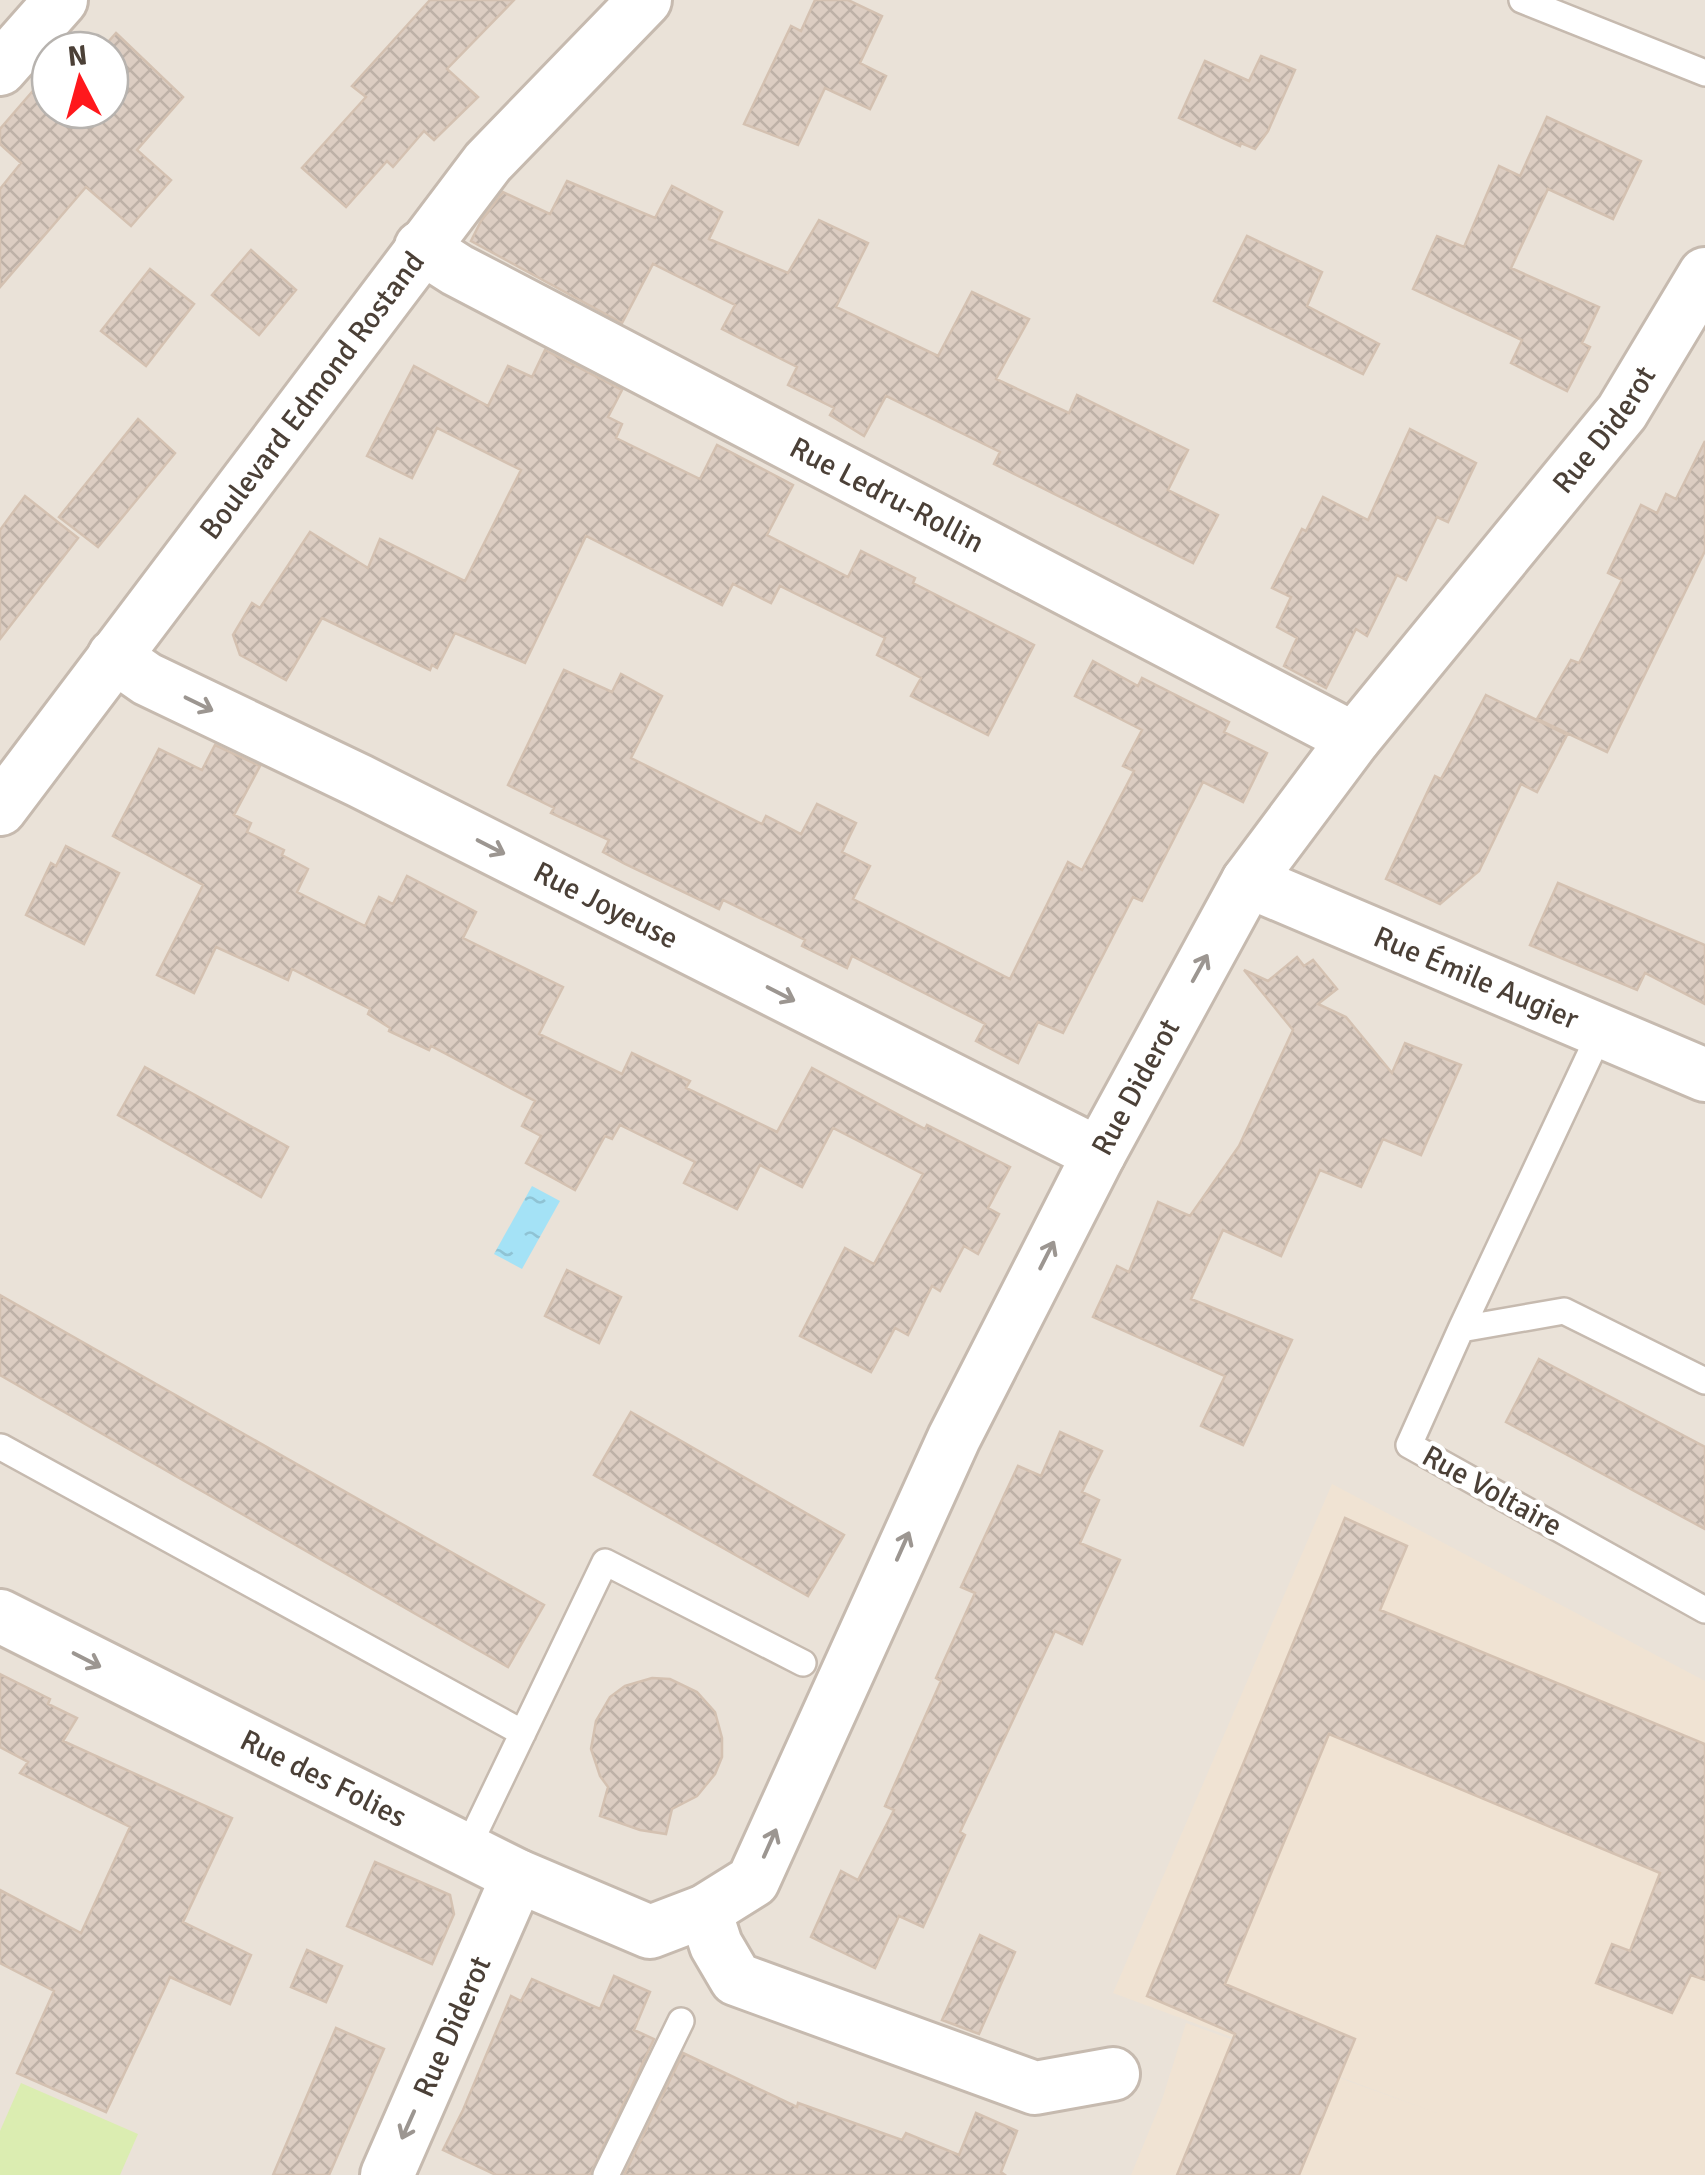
<svg xmlns="http://www.w3.org/2000/svg" width="1705" height="2175" viewBox="0 0 1705 2175" font-family="Signika,sans-serif">
	<style>
		.residential { fill: #eae2d8; fill-rule: evenodd }
		.education { fill: #f0e3d3 }
		.park { fill: #dbedb1 }
		.water { fill: url(#water-ripples) }
		.building { fill: url(#building-cross-hatch); stroke: #d4c1b1; stroke-width: 2.5 }
		.lines { fill: none; stroke-linecap: round; stroke-linejoin: round }
		.lane-casing { stroke: #c6baaf; stroke-width: 30 }
		.street-casing { stroke: #c6baaf; stroke-width: 58 }
		.lane { stroke: #fff; stroke-width: 25 }
		.street { stroke: #fff; stroke-width: 52 }
		.oneway { stroke: #9c9691 }
		.labels { text-anchor: middle; dominant-baseline: central; stroke-width: 9; stroke-linejoin: round; paint-order: stroke }
		.street-label { font-size: 30px; fill: #4b4037; stroke: #fff }
	</style>
	<defs>
		<pattern id="water-ripples" width="26" height="14" patternUnits="userSpaceOnUse" patternTransform="scale(2.5)"><rect width="26" height="14" fill="#a4e2f6"/><path d="M2 4q2-2 4 0t4 0M15 11q2-2 4 0t4 0" fill="none" stroke="#8fc3d4"/></pattern>
		<pattern id="building-cross-hatch" width="8" height="8" patternUnits="userSpaceOnUse" patternTransform="scale(2.5)"><rect width="8" height="8" fill="#dccdc2"/><path d="M0 0l8 8M0 8l8-8" fill="none" stroke="#beb1a7"/></pattern>
	</defs>
	<rect width="100%" height="100%" fill="#f6f1ea"/>
	<path class="residential" d="M0,0H1705V2175H0ZM50,50H110V110H50Z"/>
	<path class="education" d="M1332,1484L1705,1681V2175H1131L1162,2100L1186,2023L1437,2113L1113,1993Z"/>
	<path class="park" d="M21,2083L138,2134L120,2175H0V2131Z"/>
	<path class="water" d="M532,1186L560,1201L522,1269L494,1254Z"/>
	<path class="building" d="M430,0H514L447,69L478,97L434,140L424,131L393,167L387,161L346,207L302,168L366,97L352,86Z
		M815,0H848L882,16L860,63L886,76L870,109L825,88L798,145L744,124L791,26L801,31Z
		M116,33L183,97L137,150L171,180L131,226L86,187L0,287V189L21,163L0,144V129L50,71V110H110V50H101Z
		M1261,56L1295,70L1268,131L1255,149L1241,143L1240,146L1179,118L1205,61L1249,81Z
		M1547,117L1641,161L1613,219L1548,189L1511,268L1599,307L1582,343L1590,347L1567,391L1511,363L1522,340L1413,289L1437,236L1464,247L1499,166L1520,176Z
		M567,181L655,218L672,186L722,212L709,239L788,273L819,220L868,243L836,307L938,356L972,292L1029,319L996,379L1069,413L1077,395L1188,450L1168,490L1218,515L1193,563L994,464L1000,452L886,396L864,436L830,415L834,408L788,385L797,367L722,329L735,305L653,264L622,323L471,241L481,221L503,192L550,214Z
		M1247,236L1322,272L1307,306L1379,344L1363,374L1214,301Z
		M251,250L296,290L259,335L212,295Z
		M150,269L194,304L146,366L101,331Z
		M545,350L622,390L608,417L622,424L616,438L700,479L717,445L793,485L767,535L848,577L861,551L915,578L913,583L1034,645L988,735L911,696L921,678L877,655L885,638L780,586L771,603L733,584L722,605L586,536L525,663L455,633L437,668L432,665L430,670L322,618L286,680L240,655L233,635L252,603L260,608L310,532L368,568L380,539L465,581L521,470L437,428L412,478L367,456L414,366L488,406L508,366L532,377Z
		M138,419L175,453L98,547L59,517Z
		M1410,429L1476,463L1448,522L1437,517L1406,580L1397,575L1367,636L1356,629L1326,688L1284,666L1297,638L1277,627L1291,597L1272,588L1302,529L1306,531L1323,497L1368,520Z
		M1705,441V551L1607,752L1537,719L1571,660L1579,663L1622,580L1608,573L1641,505L1657,513L1666,494L1676,499Z
		M25,496L78,538L0,639V530Z
		M1093,661L1138,686L1142,678L1229,722L1224,732L1267,753L1243,802L1203,782L1142,901L1133,897L1063,1033L1038,1022L1018,1063L976,1041L985,1024L852,956L847,968L802,946L805,940L723,900L719,909L625,864L603,852L609,840L551,813L554,808L508,785L564,670L612,692L621,674L662,696L631,758L762,824L766,816L801,834L817,804L856,823L842,852L870,866L853,899L1010,979L1068,862L1082,870L1134,771L1123,766L1142,730L1075,696Z
		M1486,695L1567,735L1537,792L1521,784L1479,871L1440,904L1386,879L1435,776L1441,779Z
		M215,745L260,766L234,815L251,823L247,832L284,850L282,855L308,869L297,892L365,926L379,897L393,904L407,876L476,912L463,938L563,987L539,1034L622,1074L632,1053L690,1081L686,1088L777,1132L812,1068L925,1129L927,1125L1010,1167L988,1208L999,1214L978,1254L964,1246L940,1291L932,1286L908,1335L895,1328L871,1372L800,1336L845,1248L874,1264L923,1174L833,1128L802,1187L760,1165L737,1209L684,1183L695,1162L620,1125L612,1139L605,1136L575,1190L526,1163L541,1136L522,1126L535,1101L431,1046L429,1050L389,1031L390,1028L368,1014L370,1009L292,969L288,980L216,947L194,993L157,975L203,885L113,836L159,749L202,770Z
		M66,846L119,873L84,944L26,915L51,863L56,866Z
		M1558,883L1705,945V1004L1645,973L1637,990L1530,945Z
		M1297,957L1304,966L1313,960L1337,989L1318,1004L1346,1017L1392,1073L1405,1043L1461,1065L1421,1155L1383,1139L1361,1187L1320,1170L1281,1256L1223,1230L1191,1299L1292,1340L1243,1445L1201,1426L1225,1376L1093,1317L1117,1266L1129,1272L1158,1202L1190,1216L1239,1146L1293,1030L1244,970L1268,981Z
		M145,1067L288,1147L261,1197L118,1115Z
		M567,1270L621,1297L599,1343L545,1316Z
		M0,1295L544,1605L508,1667L0,1375Z
		M1539,1359L1705,1447V1529L1506,1422Z
		M631,1412L844,1535L808,1596L594,1475Z
		M1060,1432L1102,1451L1082,1492L1099,1500L1080,1543L1120,1560L1082,1644L1055,1631L960,1832L965,1835L923,1927L899,1916L875,1968L811,1937L841,1871L858,1880L894,1810L885,1806L941,1681L936,1678L975,1593L961,1587L1018,1466L1041,1476Z
		M1345,1518L1407,1546L1380,1610L1705,1744V1980L1691,1975L1672,2013L1596,1983L1612,1944L1630,1951L1660,1873L1329,1734L1225,1984L1355,2039L1299,2175H1177L1235,2034L1147,1996Z
		M0,1674L50,1699L48,1704L77,1718L63,1741L232,1818L183,1922L251,1955L230,2004L170,1977L106,2112L17,2073L54,1991L0,1963V1890L81,1933L130,1827L20,1773L28,1762L0,1747Z
		M652,1678L670,1679L697,1692L715,1712L722,1738V1757L715,1774L697,1796L672,1809L666,1834L640,1830L600,1816L608,1787L600,1776L591,1749L596,1721L610,1697L625,1686Z
		M375,1862L450,1895L454,1914L432,1964L347,1926Z
		M980,1935L1015,1952L979,2034L942,2020Z
		M307,1950L342,1966L326,2002L291,1987Z
		M614,1976L650,1992L634,2030L654,2039L590,2175H496L443,2150L463,2110L511,1996L521,2001L532,1979L600,2009Z
		M336,2028L384,2049L329,2175H273Z
		M683,2053L797,2107L798,2103L902,2140L906,2133L959,2155L976,2113L1017,2131L1001,2172L1005,2175H624Z"/>
	<g class="lines">
		<defs>
			<path id="lane" d="M1522,0L1705,73
				M1461,1329L1601,1031
				M1705,1381L1564,1311L1461,1329L1409,1445L1705,1610
				M1,1447L523,1733
				M466,1851L605,1562L803,1663
				M606,2175L681,2021"/>
			<g id="street">
				<path d="M0,69L61,0"/>
				<path id="s1" d="M421,247L457,270L1354,739"/>
				<path id="s2" d="M114,656L147,679L360,781L1099,1154"/>
				<path id="s3" d="M0,809L488,162L645,0"/>
				<path id="s4" d="M1248,881L1705,1075"/>
				<path id="s5" d="M0,1616L518,1876L650,1932L705,1911L753,1881L954,1438L1099,1154L1248,881L1354,739L1622,412L1705,274"/>
				<path d="M705,1911L716,1945L736,1979L1035,2088L1113,2074"/>
				<path id="s6" d="M387,2175L518,1876"/>
			</g>
		</defs>
		<use href="#lane" class="lane-casing"/>
		<use href="#street" class="street-casing"/>
		<use href="#lane" class="lane"/>
		<use href="#street" class="street"/>
	</g>
	<defs><path id="oneway-shaft" d="M-6 0H5M1.5-3L5.5 0L1.5 3" fill="none" stroke-width="1.6" stroke-linecap="round" stroke-linejoin="round" transform="scale(2.5)"/></defs>
	<g class="oneway">
		<use href="#oneway-shaft" transform="translate(199 704) rotate(26)"/>
		<use href="#oneway-shaft" transform="translate(491 847) rotate(27)"/>
		<use href="#oneway-shaft" transform="translate(1200 968) rotate(-61)"/>
		<use href="#oneway-shaft" transform="translate(781 994) rotate(27)"/>
		<use href="#oneway-shaft" transform="translate(1047 1255) rotate(-63)"/>
		<use href="#oneway-shaft" transform="translate(903 1546) rotate(-66)"/>
		<use href="#oneway-shaft" transform="translate(87 1660) rotate(27)"/>
		<use href="#oneway-shaft" transform="translate(770 1843) rotate(-66)"/>
		<use href="#oneway-shaft" transform="translate(408 2125) rotate(114)"/>
	</g>
	<g class="labels">
		<g class="street-label">
			<text stroke="none"><textPath href="#s3" startOffset="518">Boulevard Edmond Rostand</textPath></text>
			<text stroke="none"><textPath href="#s5" startOffset="2530">Rue Diderot</textPath></text>
			<text stroke="none"><textPath href="#s1" startOffset="528">Rue Ledru-Rollin</textPath></text>
			<text stroke="none"><textPath href="#s2" startOffset="552">Rue Joyeuse</textPath></text>
			<text stroke="none"><textPath href="#s4" startOffset="248">Rue Émile Augier</textPath></text>
			<text stroke="none"><textPath href="#s5" startOffset="1720">Rue Diderot</textPath></text>
			<text transform="translate(1492 1491) rotate(29)">Rue Voltaire</text>
			<text stroke="none"><textPath href="#s5" startOffset="362">Rue des Folies</textPath></text>
			<text stroke="none"><textPath href="#s6" startOffset="162">Rue Diderot</textPath></text>
		</g>
	</g>
	<g transform="translate(80 80) rotate(354)"><circle r="48" fill="#ffffff" stroke="#b7b3af" stroke-width="2.5"/>
	<path d="M0-8L18 38L0 25L-18 38Z" fill="#ff181c"/>
	<text y="-15" font-size="28" font-weight="bold" text-anchor="middle" fill="#4b4037">N</text>
	</g>
</svg>
